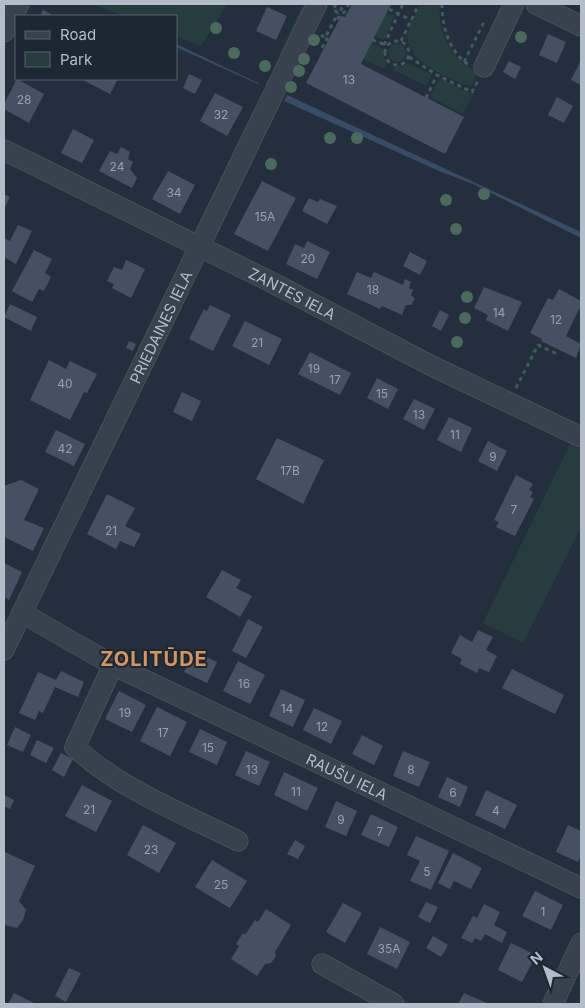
<svg xmlns="http://www.w3.org/2000/svg" width="585" height="1008" viewBox="0 0 585 1008" font-family="Inter,sans-serif">
	<style>
		.green { fill: #263c3f }
		.water { fill: #394c67 }
		.building { fill: #455162 }
		.lines { fill: none; stroke-linecap: round; stroke-linejoin: round }
		.minor-casing { stroke: #565f6c; stroke-width: 21 }
		.path { stroke: #44595c; stroke-width: 3; stroke-dasharray: 4 4; stroke-linecap: butt }
		.minor { stroke: #38414e; stroke-width: 20 }
		.tree { fill: #4b6a5d }
		.labels { text-anchor: middle; dominant-baseline: central; stroke-width: 4; stroke-linejoin: round; paint-order: stroke }
		.number-label { font-size: 12px; fill: #98a1af }
		.street-label { font-size: 15px; fill: #b4bcc9; stroke: #1d2633 }
		.district-label { font-size: 20px; font-weight: bold; letter-spacing: 1px; fill: #d59563; stroke: #1d2633 }
	</style>
	<rect width="100%" height="100%" fill="#242f3e"/>
	<path class="green" d="M92,4H227L201,46L176,36V16H124Z
		M303,4H307L282,57L279,55Z
		M421,4H440C437,33 451,59 477,72L471,87C450,78 402,62 408,32C410,23 417,12 421,4Z
		M386,12L395,16L384,40L375,36Z
		M371,43L384,49L383,56L387,63L384,69L363,59Z
		M388 53a9 9 0 1 1 18 0a9 9 0 1 1-18 0Z
		M407,63L432,74L426,86L394,70L395,67L404,66Z
		M440,78L473,95L463,114L430,97Z
		M570,444L581,450V527L523,643L483,623Z"/>
	<path class="water" d="M176,44L258,83L260,85L176,47Z
		M287,95L581,232V238L473,184L439,171L284,101Z"/>
	<path class="building" d="M352,4H391L361,64L464,117L445,154L306,83L341,16L345,17Z
		M267,7L287,16L276,40L256,31Z
		M43,10L55,16H40Z
		M548,34L566,42L557,63L539,55Z
		M581,60V85L571,80Z
		M509,61L521,67L515,79L503,72Z
		M189,74L202,80L195,94L183,88Z
		M17,79L44,94L29,123L4,109V104Z
		M81,79H118L110,94Z
		M215,93L243,107L227,136L200,121Z
		M557,97L573,106L564,123L548,115Z
		M73,129L94,140L82,163L61,153Z
		M121,147L130,152L128,159L133,162L130,169L137,178L132,188L99,171L110,151L117,154Z
		M168,171L195,185L180,214L152,199Z
		M262,181L296,198L268,251L234,234Z
		M4,194L10,197L4,209Z
		M309,198L318,202L320,199L337,206L327,224L302,211Z
		M18,225L32,231L16,264L4,257V238L10,241Z
		M307,241L330,252L317,279L286,264L295,244L304,248Z
		M34,250L52,259L45,273L51,277L44,291L39,289L32,302L12,291Z
		M410,252L427,261L420,275L403,266Z
		M126,260L145,269L131,298L112,288L114,284L107,281L114,267L122,270Z
		M357,272L371,278L374,272L403,285L405,279L411,282L409,288L413,290L411,295L415,299L411,305H406L402,315L382,306L380,309L347,294Z
		M484,287L522,302L508,331L486,320L488,315L474,308Z
		M559,289L581,301V305L566,336L581,344L576,358L541,341L542,339L530,333L548,298L553,300Z
		M10,304L37,317L31,331L4,317Z
		M210,305L231,315L213,351L189,339L204,309L207,311Z
		M440,310L449,315L441,331L432,326Z
		M245,321L282,339L269,365L232,346Z
		M129,341L136,344L133,351L126,348Z
		M310,352L351,373L340,395L298,374Z
		M49,360L66,369L70,361L97,374L87,393L84,392L70,420L30,400Z
		M377,378L398,389L388,409L367,398Z
		M182,392L201,401L192,421L173,412Z
		M414,399L435,409L424,430L403,419Z
		M449,417L472,428L461,452L437,440Z
		M56,430L85,444L74,466L45,452Z
		M277,438L324,460L303,504L256,479Z
		M488,441L507,451L497,471L478,461Z
		M516,475L533,484L529,490L533,492L530,497L534,499L515,536L496,527L499,522L494,520Z
		M21,480L39,489L24,520L44,528L33,551L4,537V486Z
		M107,494L135,508L125,526L141,534L134,547L120,541L116,549L87,534Z
		M4,563L22,572L9,600L4,597Z
		M222,570L241,580L236,588L252,596L240,617L206,597Z
		M248,619L263,627L246,658L232,651Z
		M478,630L493,637L486,650L497,656L489,672L479,668L477,673L460,664L462,659L451,653L460,635L472,642Z
		M194,651L217,662L207,683L184,672Z
		M238,661L265,675L250,704L223,691Z
		M512,669L564,695L555,714L502,688Z
		M61,671L84,682L78,697L55,687L43,713L39,711L35,720L19,713L38,672L56,680Z
		M281,689L305,700L293,727L269,716Z
		M119,691L146,705L132,732L105,719Z
		M157,707L187,722L170,756L140,741Z
		M314,708L342,721L331,744L303,730Z
		M15,727L31,735L23,752L7,745Z
		M200,729L227,742L217,765L189,752Z
		M362,735L383,746L374,765L352,754Z
		M37,740L54,748L46,763L30,755Z
		M246,751L270,762L259,786L235,775Z
		M403,751L430,762L419,787L393,776Z
		M61,753L73,759L64,777L52,770Z
		M284,772L318,788L307,811L274,795Z
		M447,777L468,787L460,807L438,797Z
		M82,785L112,801L96,832L65,816Z
		M486,790L517,805L505,829L475,815Z
		M4,795L14,800L10,809L4,806Z
		M336,801L357,811L346,836L325,827Z
		M371,814L398,827L389,847L361,835Z
		M143,825L176,843L159,873L127,855Z
		M568,825L581,831V855L578,862L556,852Z
		M416,836L449,851L431,890L410,881L420,861L407,855Z
		M295,840L305,846L298,859L287,854Z
		M5,852L35,866L19,901L26,910L23,920L17,928L4,925Z
		M453,853L482,868L471,889L454,881L450,889L438,883Z
		M212,860L247,881L230,908L195,887Z
		M535,891L563,905L551,930L522,916Z
		M426,902L438,907L430,923L418,917Z
		M343,903L362,913L345,943L326,932Z
		M484,904L500,912L494,925L507,932L502,943L485,934L481,941L475,938L472,943L461,938L473,916L477,918Z
		M266,909L291,925L275,952L276,956L271,963L265,964L257,976L231,959L239,946L236,944L243,933L245,935L255,920L258,922Z
		M380,927L410,942L397,969L367,954Z
		M433,936L448,945L441,957L426,948Z
		M511,943L536,955L522,982L498,970Z
		M69,968L81,973L66,1002L55,996Z
		M14,993L36,1004H8Z
		M464,993L489,1004H458Z"/>
	<g class="lines">
		<defs>
			<g id="minor">
				<path d="M536,4L581,26"/>
				<path d="M4,32L19,4"/>
				<path d="M484,67L514,4"/>
				<path id="s1" d="M4,150L273,283L432,366L581,437"/>
				<path id="s2" d="M22,613L113,665L581,888"/>
				<path id="s3" d="M4,650L317,4"/>
				<path d="M113,665L75,747C119,789 184,814 238,841"/>
				<path d="M322,964L394,1004"/>
				<path d="M553,1004L581,943"/>
			</g>
		</defs>
		<use href="#minor" class="minor-casing"/>
		<path class="path" d="M336,4L333,10L339,13L344,4
			M442,4C442,27 449,52 469,65
			M389,9L411,20
			M337,19L343,14L349,4
			M321,35L325,38L338,13
			M372,40L386,45
			M385 53a12 12 0 1 1 24 0a12 12 0 1 1-24 0Z
			M401,41L419,4
			M384,45L403,4
			M322,48L328,37
			M409,57L437,75
			M464,62L485,20
			M426,98L437,75L472,92L478,81
			M516,388L538,345L557,354"/>
		<use href="#minor" class="minor"/>
	</g>
	<g class="tree">
		<circle cx="216" cy="28" r="6"/>
		<circle cx="521" cy="37" r="6"/>
		<circle cx="314" cy="40" r="6"/>
		<circle cx="234" cy="53" r="6"/>
		<circle cx="304" cy="59" r="6"/>
		<circle cx="265" cy="66" r="6"/>
		<circle cx="299" cy="71" r="6"/>
		<circle cx="291" cy="87" r="6"/>
		<circle cx="330" cy="138" r="6"/>
		<circle cx="357" cy="138" r="6"/>
		<circle cx="271" cy="164" r="6"/>
		<circle cx="484" cy="194" r="6"/>
		<circle cx="446" cy="200" r="6"/>
		<circle cx="456" cy="229" r="6"/>
		<circle cx="467" cy="297" r="6"/>
		<circle cx="465" cy="318" r="6"/>
		<circle cx="457" cy="342" r="6"/>
	</g>
	<g class="labels">
		<g class="number-label">
			<text x="349" y="79">13</text>
			<text x="24" y="99">28</text>
			<text x="221" y="114">32</text>
			<text x="117" y="166">24</text>
			<text x="174" y="192">34</text>
			<text x="265" y="216">15A</text>
			<text x="308" y="258">20</text>
			<text x="373" y="289">18</text>
			<text x="499" y="312">14</text>
			<text x="556" y="319">12</text>
			<text x="257" y="342">21</text>
			<text x="314" y="368">19</text>
			<text x="335" y="379">17</text>
			<text x="65" y="383">40</text>
			<text x="382" y="393">15</text>
			<text x="419" y="414">13</text>
			<text x="455" y="434">11</text>
			<text x="65" y="448">42</text>
			<text x="493" y="456">9</text>
			<text x="290" y="470">17B</text>
			<text x="514" y="509">7</text>
			<text x="111" y="530">21</text>
			<text x="244" y="683">16</text>
			<text x="287" y="708">14</text>
			<text x="125" y="712">19</text>
			<text x="322" y="726">12</text>
			<text x="163" y="732">17</text>
			<text x="208" y="747">15</text>
			<text x="252" y="769">13</text>
			<text x="411" y="769">8</text>
			<text x="296" y="791">11</text>
			<text x="453" y="792">6</text>
			<text x="89" y="809">21</text>
			<text x="496" y="810">4</text>
			<text x="341" y="819">9</text>
			<text x="380" y="831">7</text>
			<text x="151" y="849">23</text>
			<text x="427" y="871">5</text>
			<text x="221" y="884">25</text>
			<text x="543" y="911">1</text>
			<text x="389" y="948">35A</text>
		</g>
		<g class="street-label">
			<text stroke="none"><textPath href="#s1" startOffset="322">ZANTES IELA</textPath></text>
			<text stroke="none"><textPath href="#s3" startOffset="359">PRIEDAINES IELA</textPath></text>
			<text stroke="none"><textPath href="#s2" startOffset="364">RAUŠU IELA</textPath></text>
		</g>
		<g class="district-label">
			<text x="154" y="659">ZOLITŪDE</text>
		</g>
	</g>
	<rect width="585" height="1008" fill="none" stroke="#b4bcc9" stroke-width="10"/>
	<rect x="15" y="15" width="162" height="65" fill="#1d2633" stroke="#59626f"/>
	<rect x="25" y="31" width="25" height="8" fill="#38414e" stroke="#59626f"/>
	<text x="60" y="40" font-size="15" fill="#b4bcc9">Road</text>
	<rect x="25" y="52" width="25" height="15" fill="#263c3f" stroke="#59626f"/>
	<text x="60" y="65" font-size="15" fill="#b4bcc9">Park</text>
	<g transform="translate(545 968) rotate(319)" stroke="#1d2633" stroke-width="4" paint-order="stroke">
	<path d="M0-4L9 19L0 12L-9 19Z" fill="#b4bcc9"/>
	<text y="-8" font-size="14" font-weight="bold" text-anchor="middle" fill="#b4bcc9">N</text>
	</g>
</svg>
